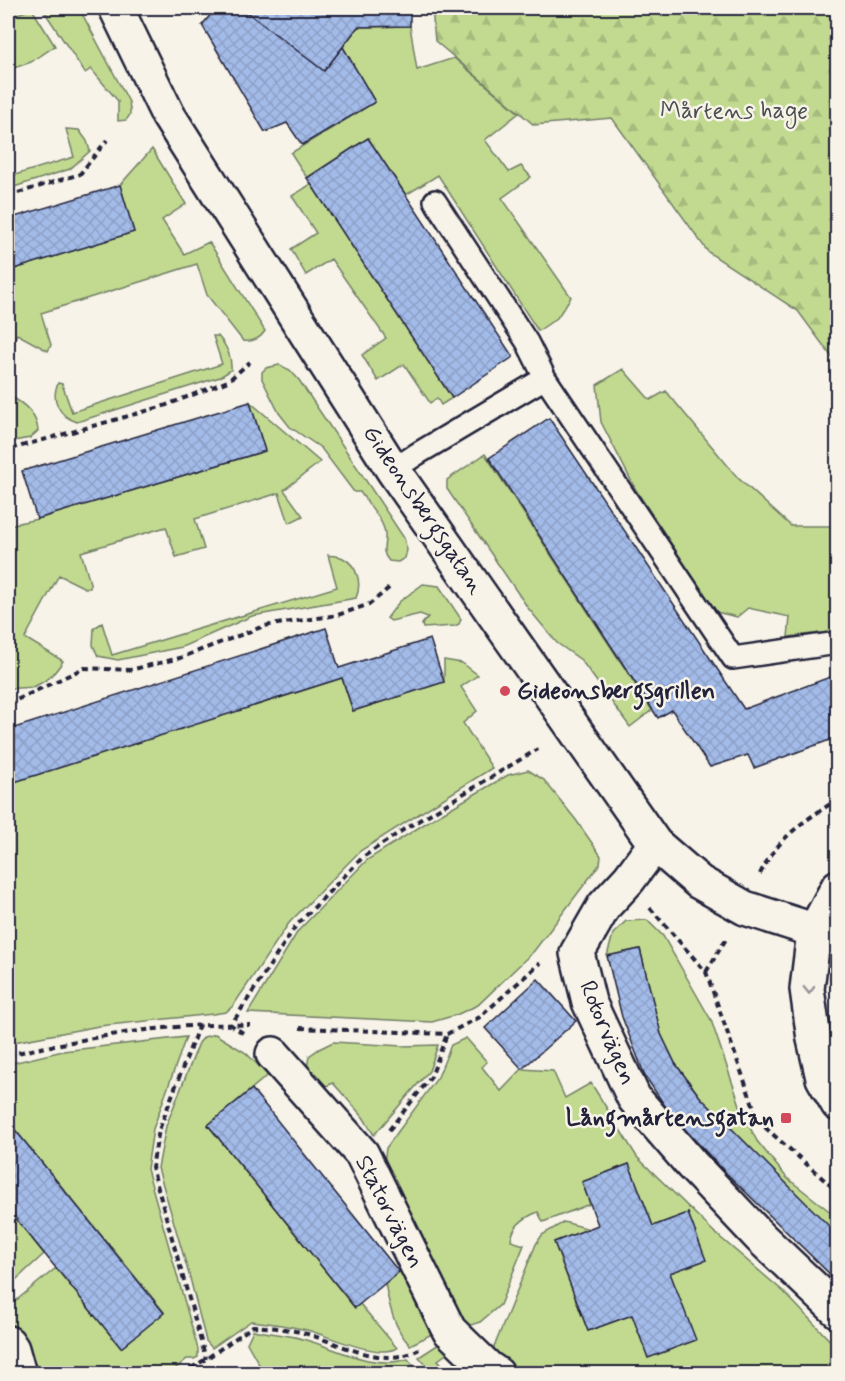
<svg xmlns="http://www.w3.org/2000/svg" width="845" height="1381" viewBox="0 0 845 1381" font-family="Mynerve,sans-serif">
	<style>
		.grass { fill: #c1da90; stroke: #727e66; stroke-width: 1.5 }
		.forest { fill: url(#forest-firs); stroke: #727e66; stroke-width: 1.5 }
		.building { fill: url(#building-cross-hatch); stroke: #22223b; stroke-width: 1.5 }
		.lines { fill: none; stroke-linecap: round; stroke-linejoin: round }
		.lane-casing { stroke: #22223b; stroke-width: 26 }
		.street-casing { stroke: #22223b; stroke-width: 38 }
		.secondary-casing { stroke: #22223b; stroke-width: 38 }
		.path { stroke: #22223b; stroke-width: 4; stroke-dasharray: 6 4.5; stroke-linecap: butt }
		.lane { stroke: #f7f3e8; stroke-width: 21 }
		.street { stroke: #f7f3e8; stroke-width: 33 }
		.secondary { stroke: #f7f3e8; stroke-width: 33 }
		.oneway { stroke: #97959a }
		.poi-dot { fill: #d1495b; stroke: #f7f3e8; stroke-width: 2 }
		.labels { text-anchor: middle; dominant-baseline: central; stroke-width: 5; stroke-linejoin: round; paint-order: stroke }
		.park-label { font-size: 24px; fill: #4a5050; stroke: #f7f3e8 }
		.street-label { font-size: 24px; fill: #22223b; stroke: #f7f3e8 }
		.poi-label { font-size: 24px; font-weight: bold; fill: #22223b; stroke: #f7f3e8; text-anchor: start }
	</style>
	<defs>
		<pattern id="forest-firs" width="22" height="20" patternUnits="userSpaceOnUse" patternTransform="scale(1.5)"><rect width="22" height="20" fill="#c1da90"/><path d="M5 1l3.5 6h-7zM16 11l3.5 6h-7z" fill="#a6bb7d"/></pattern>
		<pattern id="building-cross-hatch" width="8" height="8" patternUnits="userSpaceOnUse" patternTransform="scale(1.5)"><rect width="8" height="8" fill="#a3bbe8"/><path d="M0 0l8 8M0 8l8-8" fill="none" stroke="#8ca0c8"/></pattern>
	</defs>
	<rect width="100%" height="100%" fill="#f7f3e8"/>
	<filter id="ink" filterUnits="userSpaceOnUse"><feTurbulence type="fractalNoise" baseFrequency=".0167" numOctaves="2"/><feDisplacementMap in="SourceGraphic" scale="12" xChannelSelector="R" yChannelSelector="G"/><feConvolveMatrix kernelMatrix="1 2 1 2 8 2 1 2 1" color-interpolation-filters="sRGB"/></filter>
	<g filter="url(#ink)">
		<path class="grass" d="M42,8H79L129,102C130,110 132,115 126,120L118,121V101L91,69L85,73Z
			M32,9L55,46L31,62L8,70V17Z
			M410,26L417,70L454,58L519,113L485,140L509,172L521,166L531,177L502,198L571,297L557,318L538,331L438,175L406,195L368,138L307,178L291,153L375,102L343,47L358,27Z
			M66,129L79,130L87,141L90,151L70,169L8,189V177L74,157Z
			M152,149L186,204L162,220L184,254L209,242L265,331C260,339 252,342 243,341L207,295L197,264L41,313L51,345L48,351L17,334L8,352V271L134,232L120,185Z
			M311,184L452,398L441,405L437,398L430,403L404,364L378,381L362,355L386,338L331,259L306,275L291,249L316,233L292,196Z
			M213,336H218C227,346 232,356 231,370L220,377L77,422C60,417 50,400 58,383L62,384L72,412L222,364Z
			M279,365L290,370L299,380L404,538L407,550L405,558L398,562L389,561C380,551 386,546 385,534C384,520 368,504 360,492H354L321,448L290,427L279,413L262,379V372L266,368Z
			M623,369L650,400L666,391L738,478L791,526H837V631L788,637L790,617L748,608L737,617L716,612L636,490L601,422L597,385Z
			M8,395C22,402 37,413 38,431L30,438L8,442Z
			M250,402L320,462L284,490L303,516L289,523L279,493L195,519L204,549L176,557L166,527L81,552L90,583V588H85L59,575L25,638L63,661C55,673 47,682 32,687C23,689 19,686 8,690V523L10,525L37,519L265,451Z
			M485,454L652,710L630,727L581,660L557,643L528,608L447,489V480Z
			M328,555C332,556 339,556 343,558C358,566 362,584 356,598L252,616L182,647L118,660L98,656L93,645L94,628L102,623L112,655L337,587Z
			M423,584L439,586L461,619L459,624L455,626L423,628L422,624L428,617L420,614L391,621L387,618L399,602Z
			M444,660L462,663L478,675L461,687L477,711L463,723L492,768L360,851L289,923L233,1006L226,1012L213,1014L99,1026L8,1043V784L342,678L353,711L444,682Z
			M528,770L544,780L576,820L601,856L600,864L534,951L478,1005L456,1015L432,1022L248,1013L298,931L367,860L437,816L508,775Z
			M647,920L663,936L711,1020L743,1114L757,1141L787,1178L837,1217V1235L700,1097L675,1063L661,1034L640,949L607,956L613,934L626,921Z
			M215,1034L246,1053L268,1075L208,1125L354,1307L360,1304L397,1348C378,1359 329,1336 307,1330C289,1326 270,1323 251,1321L212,1348L206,1341L190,1278L158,1168L166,1126L199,1043L204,1037Z
			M186,1037L153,1129L147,1169L198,1349V1357L194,1359H187L170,1373H34L8,1323V1307L56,1268L121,1348L164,1312L8,1121V1064L63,1051Z
			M466,1038L487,1062L482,1067L501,1091L522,1069L553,1071L565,1098L591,1083L637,1157L715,1233L784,1292L837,1348V1373H521L498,1362L492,1352L536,1244L542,1235L564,1222L590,1229L554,1242L588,1331L632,1315L695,1340L670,1273L688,1213L653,1226L629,1164L582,1182L590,1204L543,1222L538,1212C525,1217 512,1226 511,1241L524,1245L500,1305L480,1322L466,1327L447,1305L384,1163L386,1148L438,1077L451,1045Z
			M333,1042L403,1046L438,1045L429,1071L374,1135L363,1117L333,1083L318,1090L306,1075L309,1056L319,1049Z
			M8,1209L44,1254L8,1287Z
			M404,1262L436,1332L410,1345C394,1329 389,1305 385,1283L399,1272Z
			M253,1330C267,1333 282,1334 295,1337C332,1345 370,1371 408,1359L420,1373H264L247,1343Z
			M442,1342L449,1352L438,1360L450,1373H433L419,1357Z"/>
		<path class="forest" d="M432,8H837V364L798,311L708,252L612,118L534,125L435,41Z"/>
		<path class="building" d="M216,8H230L249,14L324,71L343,47L375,102L302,145L287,123L265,132L202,25Z
			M254,8H410V26L358,27L324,71L249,14Z
			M368,138L513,357L452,398L307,178Z
			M120,185L134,232L8,271V219Z
			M250,402L265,451L37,519L22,471Z
			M549,418L744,709L838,674V737L754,768L748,755L710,767L672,710L658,718L489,458Z
			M326,628L339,668L430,639L444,682L353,711L342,678L8,784V730Z
			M640,949L661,1034L675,1063L700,1097L838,1235V1282L725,1172L671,1115L645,1076L622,1017L607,956Z
			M538,979L576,1021L522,1069L485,1028Z
			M252,1089L399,1272L355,1308L208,1125Z
			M16,1131L164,1313L121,1348L8,1209V1138Z
			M629,1164L653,1226L688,1213L706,1260L670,1273L696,1340L648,1358L632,1315L588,1331L554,1242L598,1225L582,1182Z"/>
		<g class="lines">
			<defs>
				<path id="lane" d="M435,201L527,342L545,378L733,658L838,643
					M393,470L417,454L545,378"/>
				<path id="street" d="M116,8L168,115L393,470L655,844L699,882L745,908L838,938
					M655,844L629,879L604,906L577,953L589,1002L634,1098L692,1165L760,1237L838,1311
					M273,1054L362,1154L449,1330L488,1368L497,1374
					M8,1343L12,1349L19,1374"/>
				<path id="secondary" d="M838,887L814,932L807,989L814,1039L823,1078L838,1104"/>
			</defs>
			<use href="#lane" class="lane-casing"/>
			<use href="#street" class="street-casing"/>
			<use href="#secondary" class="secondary-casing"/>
			<path class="path" d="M8,196L80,174L107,140
				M8,448L11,449L8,453
				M11,449L164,406L228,381L250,362
				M8,704L84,668L130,670L180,658L264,626L338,615L370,604L390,587
				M760,874C778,837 804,821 838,799
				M650,908L706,972L759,1122L838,1192
				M706,972L726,939
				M199,1025L159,1130L152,1167L206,1359
				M300,1028L447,1034L480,1017L540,963
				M243,1033L231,1025L295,927L363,857L403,830L538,749
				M8,1055C87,1038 168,1022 250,1025
				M389,1130L431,1077L447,1034
				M182,1374L206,1359L253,1326C267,1327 281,1328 295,1331C333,1338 381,1372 419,1349"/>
			<use href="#lane" class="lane"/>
			<use href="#street" class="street"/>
			<use href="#secondary" class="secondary"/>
		</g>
		<defs><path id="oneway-chevron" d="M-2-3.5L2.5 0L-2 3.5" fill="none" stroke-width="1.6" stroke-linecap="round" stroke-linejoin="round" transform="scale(1.5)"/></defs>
		<use class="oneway" href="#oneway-chevron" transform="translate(809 990) rotate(89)"/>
	</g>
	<g class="poi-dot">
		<circle cx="505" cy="691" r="6"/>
		<rect x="780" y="1112" width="12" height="12" rx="3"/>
	</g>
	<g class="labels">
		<g class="park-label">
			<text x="734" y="111">Mårtens hage</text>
		</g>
		<g class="street-label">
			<text transform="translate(423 510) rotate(56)">Gideonsbergsgatan</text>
			<text transform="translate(607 1033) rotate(67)">Rotorvägen</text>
			<text transform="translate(389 1212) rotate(63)">Statorvägen</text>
		</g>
		<g class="poi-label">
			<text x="517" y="691">Gideonsbergsgrillen</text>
			<text x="774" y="1118" text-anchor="end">Långmårtensgatan</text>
		</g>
	</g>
	<rect width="845" height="1381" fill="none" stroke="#f7f3e8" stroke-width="30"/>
	<rect x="15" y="15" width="815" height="1351" fill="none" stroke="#22223b" stroke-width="2" filter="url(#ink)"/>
</svg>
